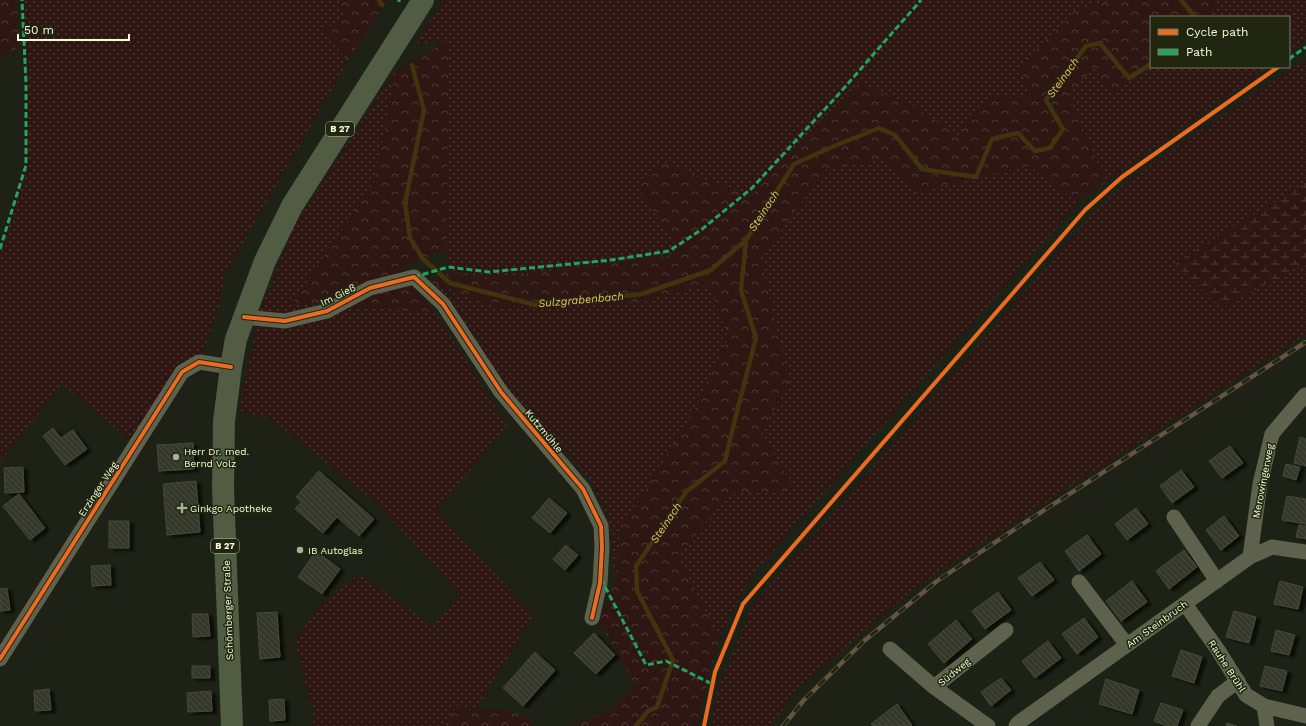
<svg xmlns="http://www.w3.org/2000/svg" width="1306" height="726" viewBox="0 0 1306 726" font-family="'Work Sans',sans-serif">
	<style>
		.grass { fill: url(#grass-dots) }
		.forest { fill: url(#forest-crowns) }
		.wetland { fill: url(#wetland-marsh) }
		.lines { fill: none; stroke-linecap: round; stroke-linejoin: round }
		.stream { stroke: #40330d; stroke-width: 4.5 }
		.building { fill: url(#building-back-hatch); stroke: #454a37; filter: url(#shadow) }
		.minor { stroke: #5e614b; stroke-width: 15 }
		.primary { stroke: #515c43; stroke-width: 22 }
		.rail-casing { stroke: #655442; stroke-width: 4.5 }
		.rail { stroke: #202610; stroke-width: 3; stroke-dasharray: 9; stroke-linecap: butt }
		.quiet { stroke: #20a55d; stroke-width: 3; stroke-dasharray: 6 3; stroke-linecap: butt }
		.cycleway-casing { stroke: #202610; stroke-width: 6 }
		.cycleway { stroke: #ed6a23; stroke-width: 4 }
		.poi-dot { fill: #aab192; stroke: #202610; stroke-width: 1.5 }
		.labels { text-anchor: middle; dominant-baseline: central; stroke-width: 3; stroke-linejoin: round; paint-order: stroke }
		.shield { fill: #202610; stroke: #b5bd9b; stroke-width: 1 }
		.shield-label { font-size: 9px; font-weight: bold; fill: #f5fed6 }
		.street-label { font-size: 10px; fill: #f5fed6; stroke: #202610 }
		.poi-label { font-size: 10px; fill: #f5fed6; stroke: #202610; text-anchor: start }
		.water-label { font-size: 11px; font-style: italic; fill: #fabb68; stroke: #202610 }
	</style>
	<defs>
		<pattern id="grass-dots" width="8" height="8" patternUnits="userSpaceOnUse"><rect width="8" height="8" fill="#2e1713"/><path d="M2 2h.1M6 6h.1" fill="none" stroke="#4d3a35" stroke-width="1.8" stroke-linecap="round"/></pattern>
		<pattern id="forest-crowns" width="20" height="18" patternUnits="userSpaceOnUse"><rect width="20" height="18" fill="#2e1713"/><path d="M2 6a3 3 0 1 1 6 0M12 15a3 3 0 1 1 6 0" fill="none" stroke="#4d3a35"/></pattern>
		<pattern id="wetland-marsh" width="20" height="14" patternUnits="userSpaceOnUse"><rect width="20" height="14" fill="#2e1713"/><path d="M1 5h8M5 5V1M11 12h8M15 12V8" fill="none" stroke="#4d3a35"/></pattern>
		<pattern id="building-back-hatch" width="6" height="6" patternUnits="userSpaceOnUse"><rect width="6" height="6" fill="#34382a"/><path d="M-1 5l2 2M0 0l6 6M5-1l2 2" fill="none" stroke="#484c3e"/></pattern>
		<filter id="shadow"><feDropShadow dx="4.5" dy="2.5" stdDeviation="1" flood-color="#0009"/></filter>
	</defs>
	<rect width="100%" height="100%" fill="#1e2115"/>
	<path class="grass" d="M22,0H339L344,19L322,30L348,61L225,274L218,310L199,362L136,445L62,384L0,461V249L26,165V83Z
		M444,0H1114L1076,10L1032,99L989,97L958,135L910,104L859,84L751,196L663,163L637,186L682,253L486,279L449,273L446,249L449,40L416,44Z
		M1218,0H1306V40L1289,52V17H1211Z
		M1306,59V334L947,566L889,609L798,689L770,726H711L719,686L752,606L1091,215L1127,181Z
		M1151,64V67H1268L1106,182L1069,95L1093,67L1115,93Z
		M396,70L375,180L293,303L435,312L489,396L507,426L436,510L533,615L475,711L456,706L444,726H312L314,715L295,642L320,605L360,574L433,626L460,595L378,504L273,420L239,410L261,307L296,223Z
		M887,159L915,193L1029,166L1078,203L751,576L719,639L679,556L728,494L791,482L761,434L789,381L761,259L825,170Z
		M430,282L495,307L642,301L710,284L728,338L691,417L621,528L615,581L610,524L592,482L507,388L449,297Z"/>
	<path class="forest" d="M0,0H16L20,46L0,59Z
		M339,0H387L348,61L321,30L344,19Z
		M1114,0H1218L1211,17H1151V64L1114,93L1093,67L1069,95L1106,182L1078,203L1029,166L915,193L887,159L825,170L761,258L789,382L761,434L791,482L789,490L728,494L679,556L719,639L696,726H569L609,711L635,685L599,621L615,581L621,529L691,417L728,338L709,284L642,301L495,307L430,282L449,273L486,279L682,254L637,186L663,163L751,196L859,84L910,104L958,135L989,97L1031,98L1019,66L1076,10Z
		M449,40L446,249L401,269L435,312L293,303L375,180L396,70Z
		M456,706L475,711L503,709L528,718L533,726H444Z"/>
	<path class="wetland" d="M1306,182V262L1221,309L1175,263Z"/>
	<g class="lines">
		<path class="stream" d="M379,0L382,5
			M1181,0L1195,17
			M412,65L424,110L405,203L410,238L423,259L450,283L536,305L642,294L711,270L746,240
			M636,726L648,711L657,707L673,660L637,591L636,566L686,492L725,461L734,423L756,338L741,290L746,240L794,164L832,147L879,128L895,135L922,169L976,177L992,139L1018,133L1035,151L1050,148L1063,129L1046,100L1086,46L1100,43L1129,78L1151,64"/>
	</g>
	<path class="building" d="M53,428L61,438L73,430L87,449L65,465L43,436Z
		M1300,437L1306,439V466L1294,463Z
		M193,443L194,469L159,471L157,445Z
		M1230,446L1243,463L1222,478L1209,461Z
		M1286,464L1300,467L1296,480L1283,476Z
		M23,467L24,492L5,493L4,468Z
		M1181,470L1194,487L1172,503L1160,486Z
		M319,471L374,519L359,536L337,517L323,533L295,509L301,502L296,497Z
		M196,481L200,532L167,535L163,484Z
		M19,494L45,528L30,540L3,506Z
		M1287,496L1306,499V524L1282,520Z
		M549,498L567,513L550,533L532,518Z
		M1136,508L1148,524L1127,540L1115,524Z
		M1224,516L1239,536L1221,550L1206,530Z
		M109,521H129V548H109Z
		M1299,525L1306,526V539L1296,537Z
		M1087,535L1101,554L1079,571L1065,551Z
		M566,545L578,555L565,570L553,559Z
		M1184,550L1197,567L1169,589L1156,571Z
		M316,551L340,569L322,594L298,577Z
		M1040,562L1054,580L1032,596L1018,578Z
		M110,565L111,585L92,586L91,566Z
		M1132,581L1147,602L1121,621L1106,601Z
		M1280,581L1303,587L1298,609L1274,604Z
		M7,588L10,610L0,611V589Z
		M998,592L1011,610L985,629L972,611Z
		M1234,611L1256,617L1249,643L1226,637Z
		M277,612L280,657L260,659L257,613Z
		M192,614H208L210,636L193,637Z
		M1084,618L1098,637L1077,654L1062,634Z
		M956,620L972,639L944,663L928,644Z
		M1276,630L1295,635L1289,655L1271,651Z
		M594,633L615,655L596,674L574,653Z
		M1048,641L1061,658L1035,678L1022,661Z
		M1181,650L1202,657L1194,683L1172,676Z
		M535,652L555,670L523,706L503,688Z
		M192,666H210V678H192Z
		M1265,666L1287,671L1282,691L1260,686Z
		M1001,678L1011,690L991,706L981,692Z
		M1106,679L1139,690L1132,714L1099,704Z
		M49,689L51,710L35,711L34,691Z
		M211,691L212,711L188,712L187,693Z
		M284,699L285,720L270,721L269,700Z
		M1161,703L1183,710L1177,726H1167L1154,721Z
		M897,704L912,725L910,726H873L871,724Z
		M1227,723L1237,726H1226Z"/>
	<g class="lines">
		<path class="minor" d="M244,317L285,321L327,311L370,288L414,277L443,304L501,392L583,489L601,526L602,547L600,583L592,618
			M1174,517L1217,581
			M1250,557L1260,484L1272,434L1305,395H1306
			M1079,582L1127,645
			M1185,604L1218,650L1246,695L1264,706L1306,716
			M890,649L934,687
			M0,659L182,372L199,362L231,367
			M1264,706L1267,726
			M988,726L934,687L1006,630
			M1016,726L1018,723L1046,703L1250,557L1272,547L1306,552
			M1198,726L1218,696L1238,681"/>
		<path class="primary" d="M232,726L223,488L224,421L231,367L236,339L265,261L292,206L423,0"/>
		<defs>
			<path id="rail" d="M783,726L804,700L864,641L937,581L1018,527L1306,342"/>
		</defs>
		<use href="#rail" class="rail-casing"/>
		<use href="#rail" class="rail"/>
		<path class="quiet" d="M399,0V2
			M1289,59L1306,47
			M0,249L26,165V83L22,0
			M414,277L448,267L489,272L611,260L669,251L701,230L752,188L837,96L921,0
			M601,579L646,665L666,661L712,684"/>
		<defs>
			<path id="cycleway" d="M244,317L285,321L327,311L370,288L414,277L443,304L501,392L583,489L601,526L602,547L600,583L592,618
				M0,659L182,372L199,362L231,367
				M704,726L715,672L743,604L1085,210L1122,177L1278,67"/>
		</defs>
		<use href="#cycleway" class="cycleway-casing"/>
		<use href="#cycleway" class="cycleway"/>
	</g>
	<g class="poi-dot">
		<circle cx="176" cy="457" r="4"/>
		<path d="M180 502h4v4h4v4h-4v4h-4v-4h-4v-4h4z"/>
		<circle cx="300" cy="550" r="4"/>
	</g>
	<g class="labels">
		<g class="shield">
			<rect x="326" y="122" width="28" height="14" rx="3"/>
			<rect x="211" y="539" width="28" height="14" rx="3"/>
		</g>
		<g class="shield-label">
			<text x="340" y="129">B 27</text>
			<text x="225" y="546">B 27</text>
		</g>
		<g class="street-label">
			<text transform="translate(338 295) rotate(-26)">Im Gieß</text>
			<text transform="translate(544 431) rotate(50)">Kutzmühle</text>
			<text transform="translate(1263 481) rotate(-79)">Merowingerweg</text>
			<text transform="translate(98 489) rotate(-57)">Erzinger Weg</text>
			<text transform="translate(228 610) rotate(-92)">Schömberger Straße</text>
			<text transform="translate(1157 624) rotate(-36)">Am Steinbruch</text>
			<text transform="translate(1227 666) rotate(57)">Rauhe Brühl</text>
			<text transform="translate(954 672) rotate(-39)">Südweg</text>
		</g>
		<g class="poi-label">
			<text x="184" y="451">Herr Dr. med.<tspan x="184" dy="12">Bernd Volz</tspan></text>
			<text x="190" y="508">Ginkgo Apotheke</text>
			<text x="308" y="550">IB Autoglas</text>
		</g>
		<g class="water-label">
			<text transform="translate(1063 78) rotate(-54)">Steinach</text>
			<text transform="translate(764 211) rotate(-57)">Steinach</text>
			<text transform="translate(581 300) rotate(-5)">Sulzgrabenbach</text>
			<text transform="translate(666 523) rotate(-56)">Steinach</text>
		</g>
	</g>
	<rect x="1150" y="16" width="140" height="52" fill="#202610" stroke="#757c5f"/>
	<rect x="1158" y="29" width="20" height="6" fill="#ed6a23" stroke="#757c5f"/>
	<text x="1186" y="36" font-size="12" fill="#f5fed6">Cycle path</text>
	<rect x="1158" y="49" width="20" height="6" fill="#20a55d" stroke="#757c5f"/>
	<text x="1186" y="56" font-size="12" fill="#f5fed6">Path</text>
	<path d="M18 34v6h111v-6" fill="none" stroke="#f5fed6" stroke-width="2"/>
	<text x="24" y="34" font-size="12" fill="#f5fed6" stroke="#202610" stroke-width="3" paint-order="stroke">50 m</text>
</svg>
